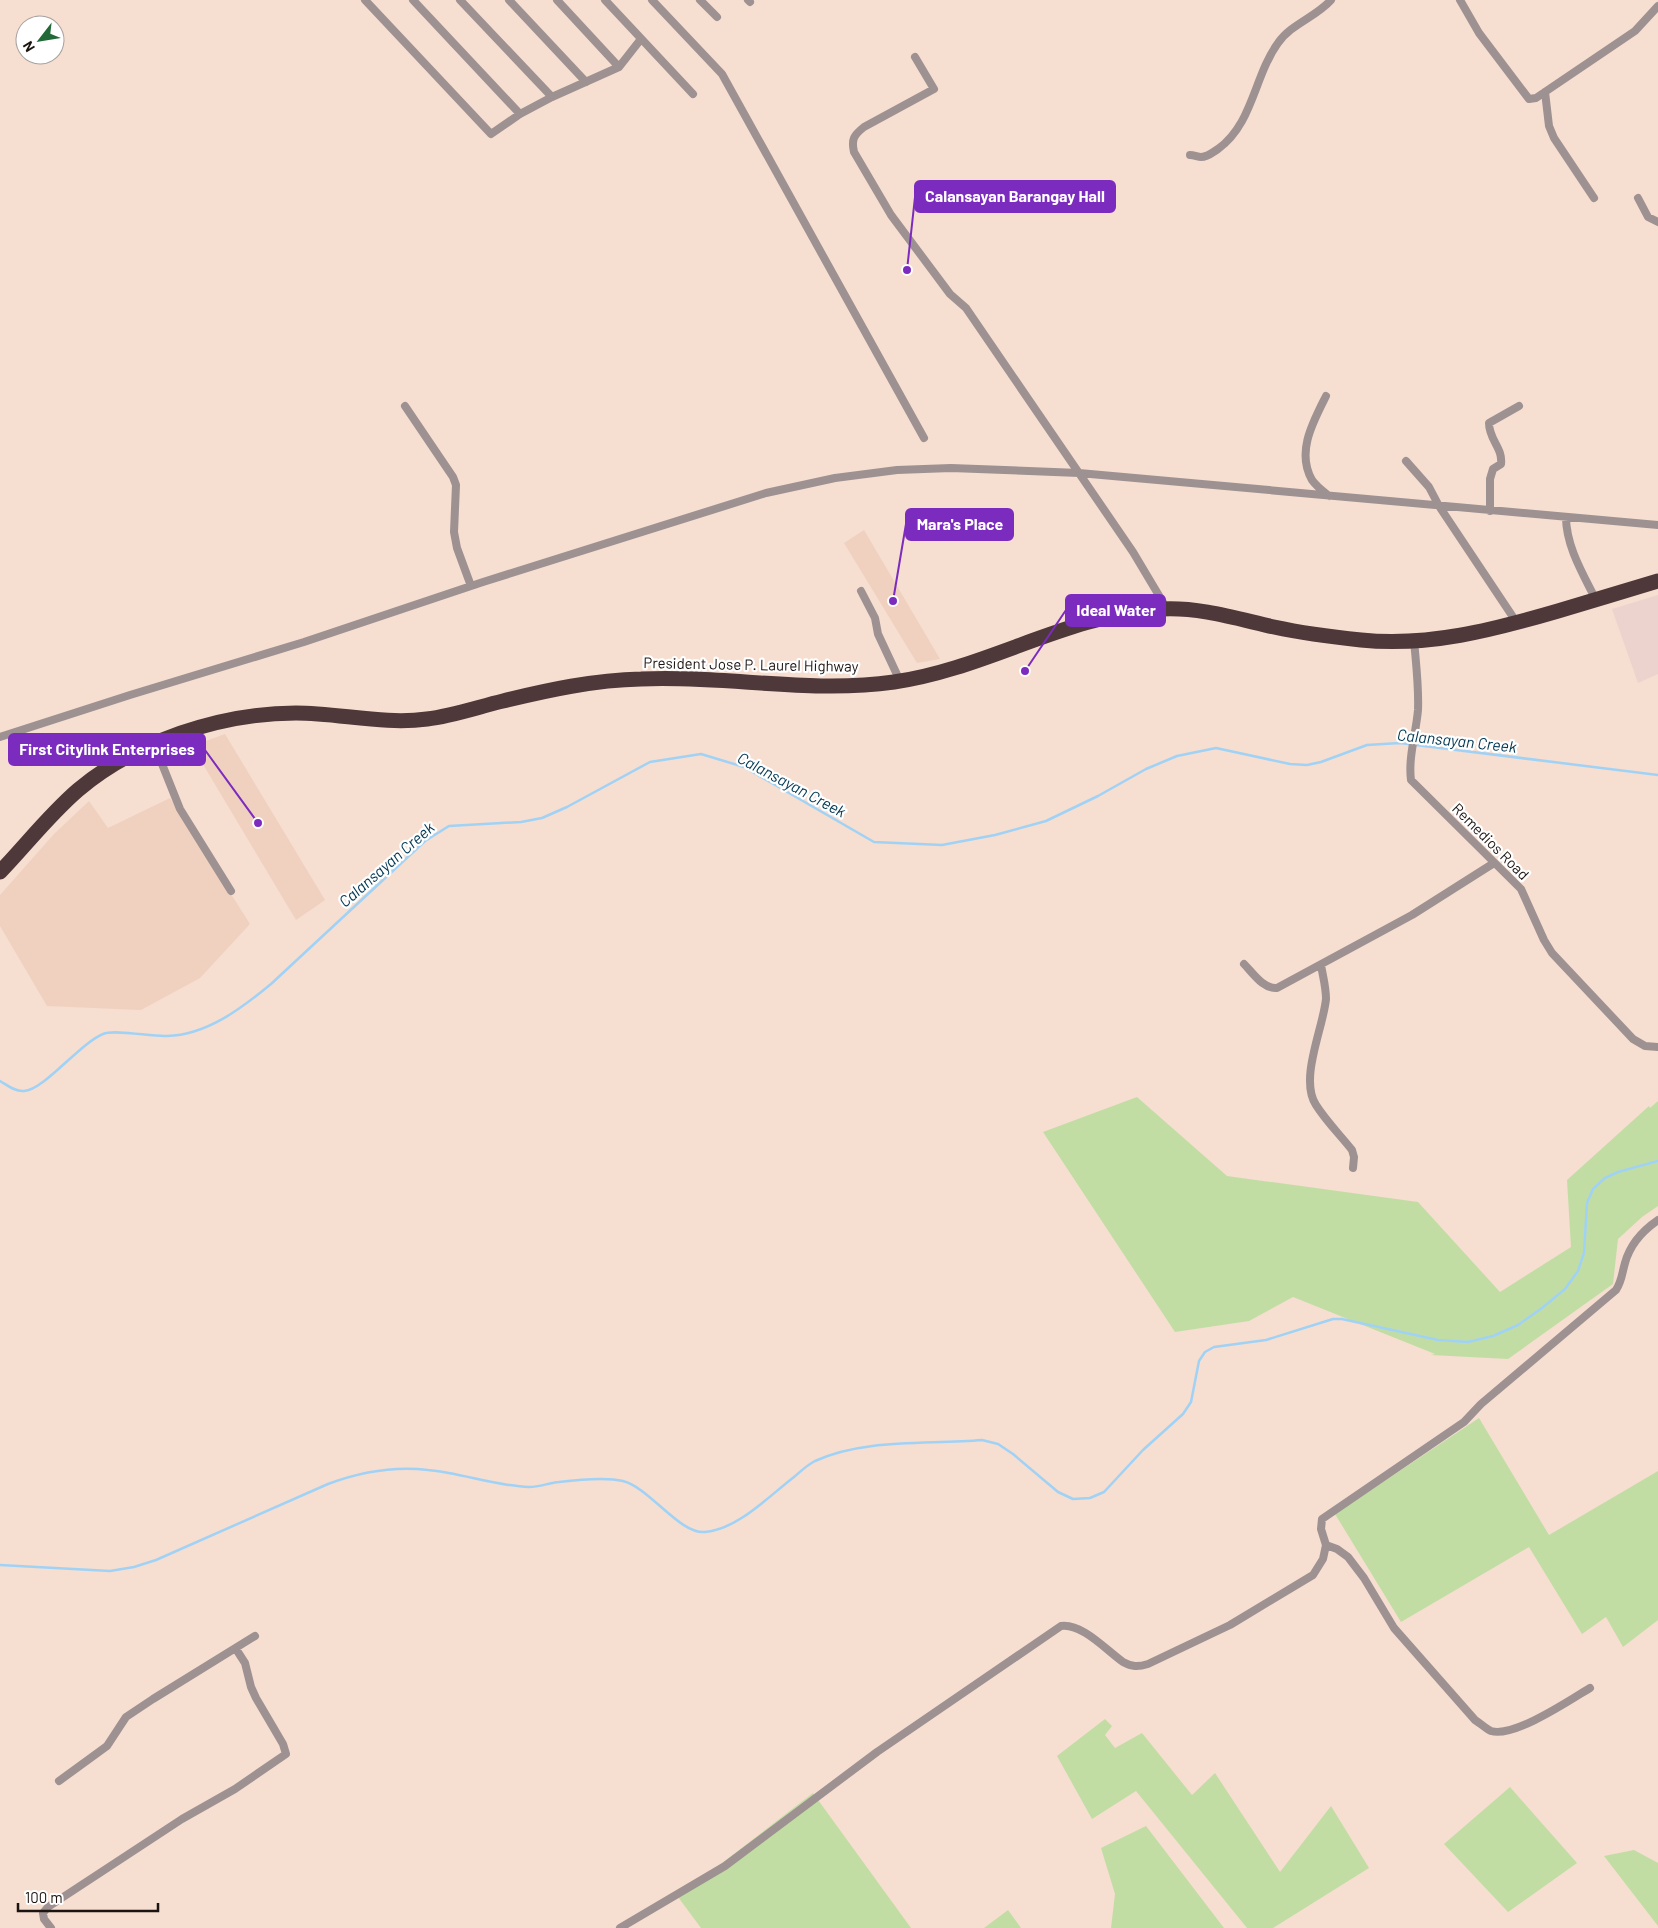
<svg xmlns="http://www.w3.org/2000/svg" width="1658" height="1928" viewBox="0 0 1658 1928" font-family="Barlow,sans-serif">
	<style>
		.built { fill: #f0d1bf }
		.education { fill: #edd3cd }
		.green { fill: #c2dda4 }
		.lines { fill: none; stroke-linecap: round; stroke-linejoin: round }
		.stream { stroke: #a0d2f6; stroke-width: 2.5 }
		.street { stroke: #9e9192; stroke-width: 8 }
		.highway { stroke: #4e3839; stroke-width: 15 }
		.labels { text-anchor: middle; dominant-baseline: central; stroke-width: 4.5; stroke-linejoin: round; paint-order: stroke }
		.street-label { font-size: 15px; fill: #1c1410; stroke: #fff }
		.water-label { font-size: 16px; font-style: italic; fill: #013753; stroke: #fff }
		.leader { fill: none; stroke: #7b2cbf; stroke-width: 2 }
		.callout-dot { fill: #7b2cbf; stroke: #fff; stroke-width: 2 }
		.callout { fill: #7b2cbf; stroke: #7b2cbf; stroke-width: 2 }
		.callout-label { font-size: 16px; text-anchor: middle; font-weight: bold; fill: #fff }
	</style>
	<rect width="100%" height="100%" fill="#f6ded1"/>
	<path class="built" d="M864,530L940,659L917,663L844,543Z
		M225,734L325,900L296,920L192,746Z
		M170,798L250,924L200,978L141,1010L47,1006L0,926V895L54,834L89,801L108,828Z"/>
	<path class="education" d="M1658,595V674L1638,683L1612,609Z"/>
	<path class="green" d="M1137,1097L1227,1176L1418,1202L1500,1292L1571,1247L1567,1180L1649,1106L1650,1108L1658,1101V1206L1642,1217L1618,1239L1613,1284L1508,1359L1431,1355L1435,1354L1293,1297L1249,1321L1175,1332L1043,1132Z
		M1479,1418L1549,1535L1658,1471V1620L1623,1647L1606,1617L1582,1634L1529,1547L1401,1622L1335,1514Z
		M1105,1719L1112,1726L1105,1735L1115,1748L1142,1733L1192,1795L1215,1773L1280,1872L1331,1806L1369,1868L1273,1928H1247L1136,1791L1092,1819L1057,1756Z
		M1510,1787L1577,1863L1508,1912L1444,1844Z
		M813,1793L911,1928H701L678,1897Z
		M1146,1826L1224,1928H1111L1115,1894L1101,1848Z
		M1634,1850L1658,1863V1926L1604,1856Z
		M1008,1910L1021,1928H984Z"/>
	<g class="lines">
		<path class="stream" d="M0,1081C7,1085 15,1092 24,1091C44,1090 79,1044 103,1034C115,1029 152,1037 167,1036C207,1035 242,1008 271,984L425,841L449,826L521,822L542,818L567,807L650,762L701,754L744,767L874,842L942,845L995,835L1046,821L1098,796L1146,769L1177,756L1216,748L1290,764L1307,765L1321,762L1367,745L1400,743L1658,775
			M0,1565L110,1571L134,1567L156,1560L328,1484C360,1472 394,1466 428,1470C462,1473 495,1486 529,1487C539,1487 549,1483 559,1482C575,1480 607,1477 623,1481C650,1488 679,1534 705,1532C738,1529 768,1497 794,1477C800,1472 807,1465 815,1461C865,1438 928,1445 982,1440L998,1444L1013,1454L1058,1492L1073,1499L1090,1498L1104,1492L1143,1450L1183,1414L1191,1402L1199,1361L1205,1352L1214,1347L1266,1340L1333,1319H1342L1438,1340L1468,1342L1493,1336L1518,1325L1542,1308L1565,1289L1578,1271L1584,1253L1587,1203L1593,1189L1605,1178L1618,1172L1658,1161"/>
		<path class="street" d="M365,0L491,134L520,114L552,97L619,67L641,39
			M413,0L520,114
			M460,0L552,97
			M509,0L586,82
			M557,0L619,67
			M605,0L693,94
			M652,0L722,74L924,438
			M700,0L717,17
			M748,0L750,2
			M1460,0L1479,33L1529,99L1536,98L1635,31L1658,6
			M915,57L934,89L864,127C854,135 851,139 854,152L891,215L950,294L966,308L1133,552L1167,609
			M1545,92L1549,126L1554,138L1594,198
			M1190,155C1194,155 1198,157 1201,157C1208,157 1213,152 1218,149C1253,124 1254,76 1278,43C1291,24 1316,17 1331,0
			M1638,198L1648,217L1658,222
			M1326,396C1313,422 1296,452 1312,480C1316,486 1324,492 1329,496
			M405,406L453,477L456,485L454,532L457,548L471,586
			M1406,461L1429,487L1439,506L1517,623
			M1490,511V479L1493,469L1501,464C1503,448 1489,440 1489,423L1519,406
			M1566,517C1566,546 1583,574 1596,600
			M861,591L875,618L878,634L900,681
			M1414,640C1416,664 1419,687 1418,710C1416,733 1408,758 1411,780L1521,889L1544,940L1552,953L1633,1039L1645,1046L1658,1047
			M0,737L130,695L304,642L483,582L766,493L835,478L897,470L951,468L1079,473L1658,525
			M154,744L180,809L231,891
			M1244,964C1253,973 1263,989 1277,988L1412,915L1494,863
			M1321,965C1323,977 1326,987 1326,999C1323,1029 1299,1079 1316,1105C1326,1121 1341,1136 1352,1150L1354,1157L1353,1168
			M1326,1545L1337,1549L1348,1557L1364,1578L1394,1628L1475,1720C1480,1723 1486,1729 1491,1731C1514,1738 1570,1700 1590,1688
			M59,1781L107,1746L126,1717L153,1699L255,1636
			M51,1928L44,1919L43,1913L48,1907L182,1819L235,1789L286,1754L283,1744L256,1698L251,1687L245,1663L236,1649
			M620,1928L725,1866L877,1752L1061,1626C1082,1623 1106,1650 1123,1662C1132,1667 1138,1667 1148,1664L1230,1625L1313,1575L1323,1559L1326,1545L1321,1529L1322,1519L1464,1422L1481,1404L1616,1290C1622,1281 1622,1273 1625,1263C1630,1244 1642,1231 1658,1220"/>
		<path class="highway" d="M0,872C26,845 49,815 78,790C136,741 221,713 296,713C339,713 384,725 427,719C452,716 478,707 503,701C548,690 594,680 641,679C725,675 810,694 894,682C986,669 1068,614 1162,609C1200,607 1238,619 1274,627C1302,633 1332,637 1361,640C1428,647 1493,630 1558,611C1591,601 1625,591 1658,581"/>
	</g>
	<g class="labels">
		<g class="street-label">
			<text transform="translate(751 664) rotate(1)">President Jose P. Laurel Highway</text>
			<text transform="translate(1491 841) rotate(45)">Remedios Road</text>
		</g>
		<g class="water-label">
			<text transform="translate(1457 740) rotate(6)">Calansayan Creek</text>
			<text transform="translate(792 784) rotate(28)">Calansayan Creek</text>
			<text transform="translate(386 864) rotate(-41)">Calansayan Creek</text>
		</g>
	</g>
	<path class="leader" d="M907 270L915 197M893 601L906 524M1025 671L1066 610M258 823L205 750"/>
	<g class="callout-dot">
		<circle cx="907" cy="270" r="5"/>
		<circle cx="893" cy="601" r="5"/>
		<circle cx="1025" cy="671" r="5"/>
		<circle cx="258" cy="823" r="5"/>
	</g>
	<g class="callout">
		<rect x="915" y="181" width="200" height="31" rx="5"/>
		<rect x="906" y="509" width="107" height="31" rx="5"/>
		<rect x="1066" y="595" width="99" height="31" rx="5"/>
		<rect x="9" y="734" width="196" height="31" rx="5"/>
	</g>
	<g class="callout-label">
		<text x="1015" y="202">Calansayan Barangay Hall</text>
		<text x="960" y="530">Mara's Place</text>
		<text x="1116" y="616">Ideal Water</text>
		<text x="107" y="755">First Citylink Enterprises</text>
	</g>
	<g transform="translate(40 40) rotate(239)"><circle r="24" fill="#ffffff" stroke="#a4a19f"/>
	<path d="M0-4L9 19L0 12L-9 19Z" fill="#216936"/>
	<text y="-8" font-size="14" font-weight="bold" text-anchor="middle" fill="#1c1410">N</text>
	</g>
	<path d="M18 1903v8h140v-8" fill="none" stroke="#1c1410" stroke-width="2.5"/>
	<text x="25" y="1903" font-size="15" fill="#1c1410" stroke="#ffffff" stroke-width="4" paint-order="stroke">100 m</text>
</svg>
